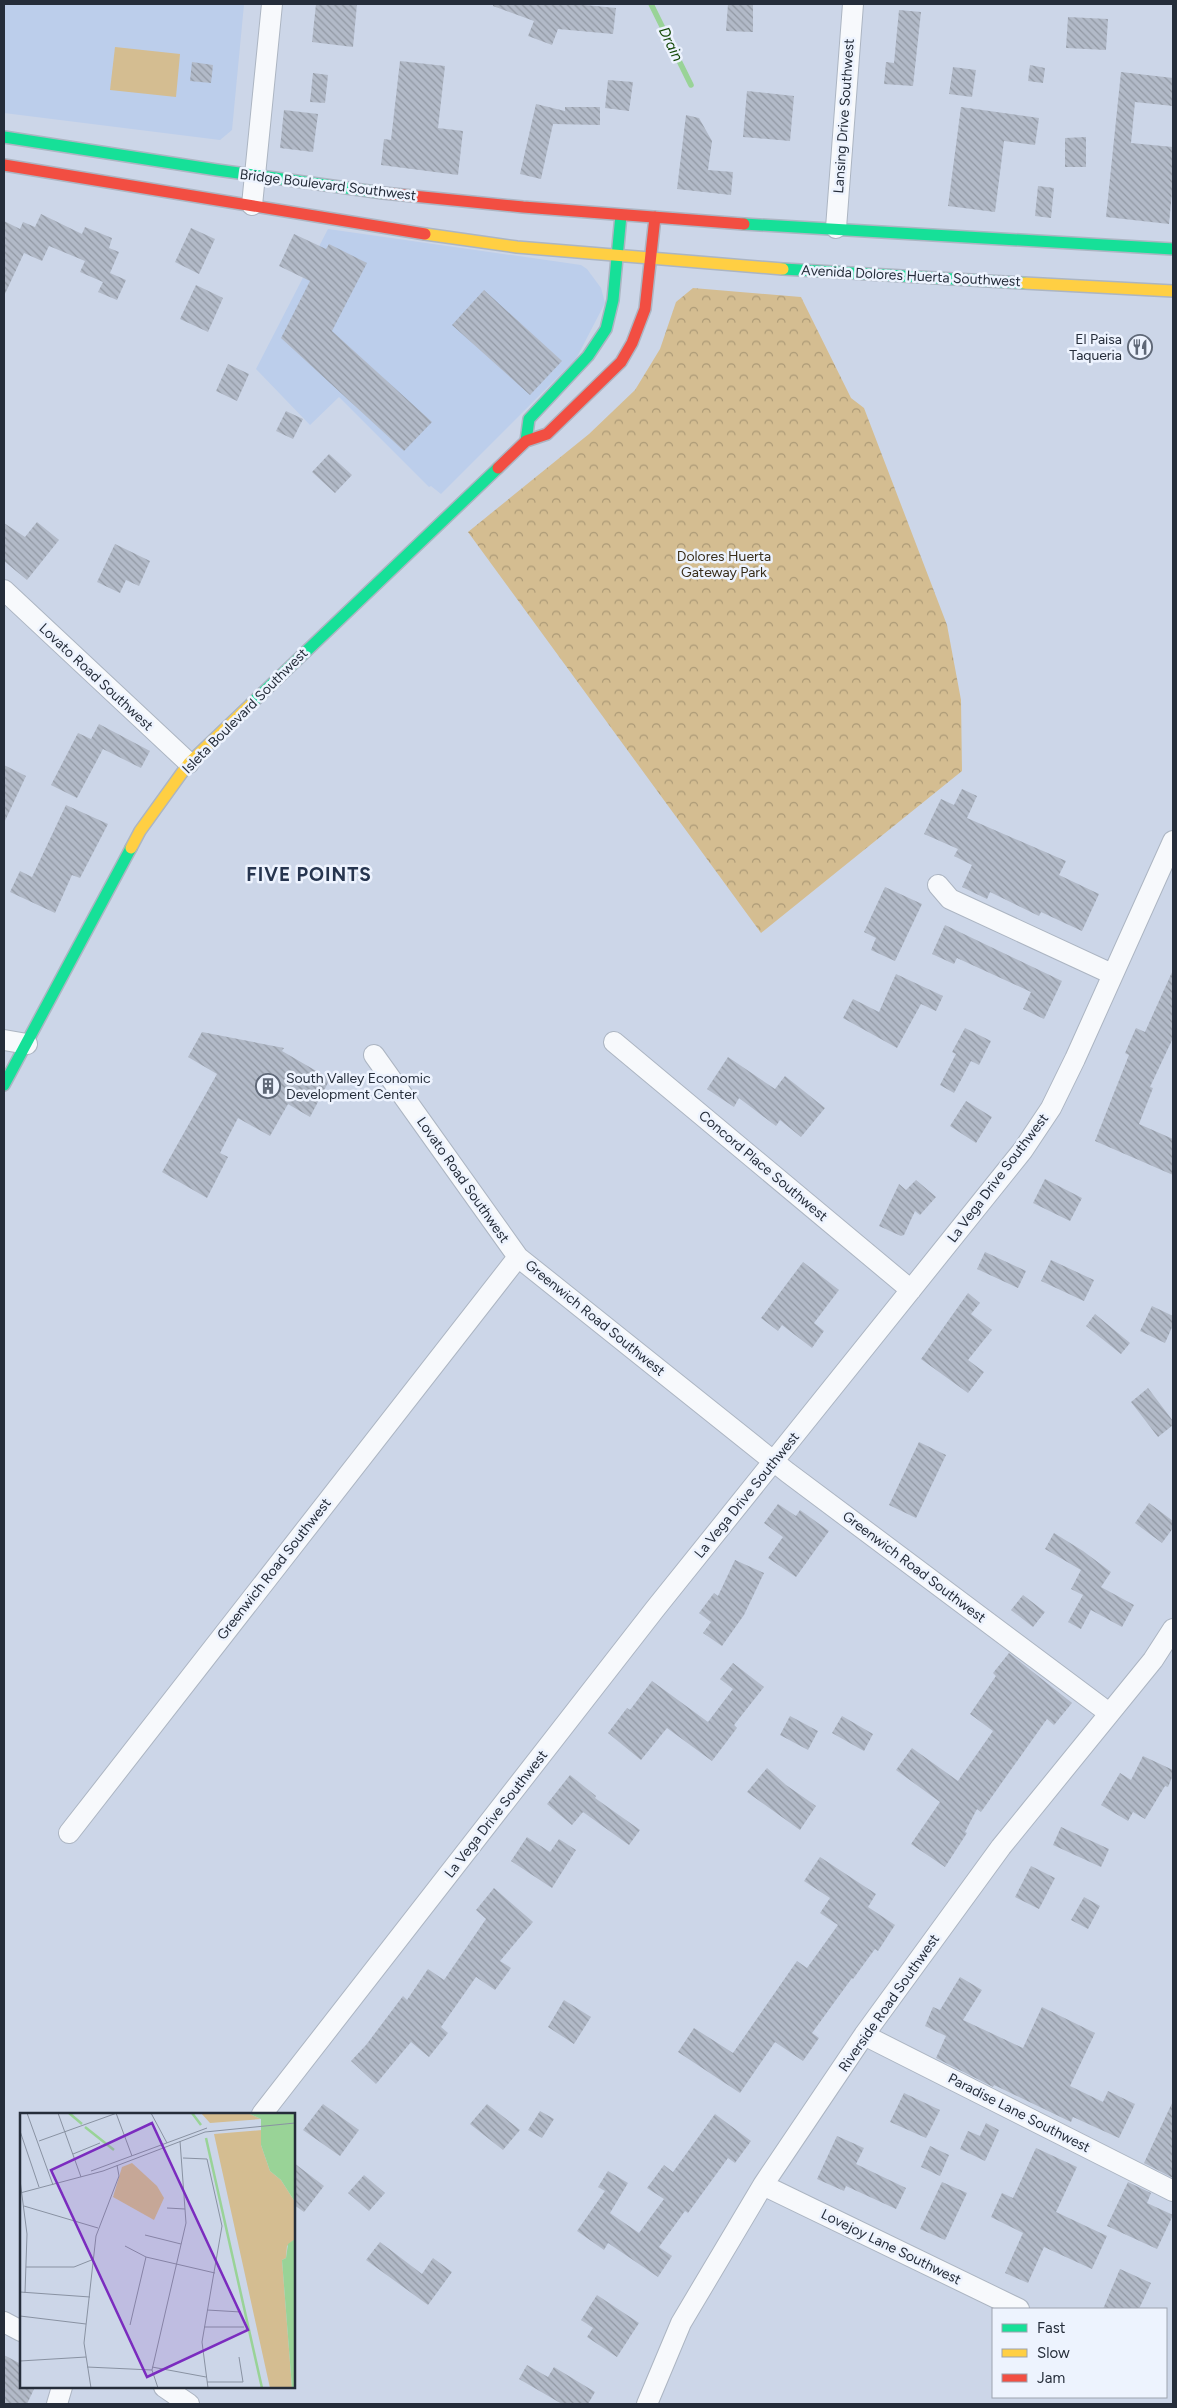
<svg xmlns="http://www.w3.org/2000/svg" width="1177" height="2408" viewBox="0 0 1177 2408" font-family="Figtree,sans-serif">
	<style>
		.built { fill: #bcceeb }
		.park { fill: url(#park-crowns) }
		.garden { fill: #d4bd91 }
		.lines { fill: none; stroke-linecap: round; stroke-linejoin: round }
		.stream { stroke: #99d397; stroke-width: 5.5 }
		.building { fill: url(#building-back-hatch) }
		.street-casing { stroke: #acb5c2; stroke-width: 22 }
		.fast-casing { stroke: #acb5c2; stroke-width: 14 }
		.slow-casing { stroke: #acb5c2; stroke-width: 14 }
		.jam-casing { stroke: #acb5c2; stroke-width: 14 }
		.street { stroke: #f7f9fc; stroke-width: 20 }
		.fast { stroke: #16e098; stroke-width: 11 }
		.slow { stroke: #ffcf43; stroke-width: 11 }
		.jam { stroke: #f24e42; stroke-width: 11 }
		.labels { text-anchor: middle; dominant-baseline: central; stroke-width: 5; stroke-linejoin: round; paint-order: stroke }
		.street-label { font-size: 14px; fill: #252d3a; stroke: #edf3fe }
		.poi-label { font-size: 14px; fill: #252d3a; stroke: #edf3fe; text-anchor: end }
		.park-label { font-size: 14px; fill: #382d19; stroke: #edf3fe }
		.water-label { font-size: 15px; font-style: italic; fill: #144908; stroke: #edf3fe }
		.district-label { font-size: 19px; font-weight: bold; letter-spacing: 1px; fill: #26354f; stroke: #edf3fe }
		.inset-river { fill: none; stroke: #99d397; stroke-width: 2.5 }
		.inset-road { fill: none; stroke: #8992a2; stroke-width: 1 }
		.view { fill: #7b2cbf; fill-opacity: 0.15; stroke: #7b2cbf; stroke-width: 2.5 }
		.inset-edge { fill: none; stroke: #252d3a; stroke-width: 2.5 }
	</style>
	<defs>
		<pattern id="park-crowns" width="20" height="18" patternUnits="userSpaceOnUse" patternTransform="scale(1.25)"><rect width="20" height="18" fill="#d4bd91"/><path d="M2 6a3 3 0 1 1 6 0M12 15a3 3 0 1 1 6 0" fill="none" stroke="#ac9a77"/></pattern>
		<pattern id="building-back-hatch" width="6" height="6" patternUnits="userSpaceOnUse" patternTransform="scale(1.25)"><rect width="6" height="6" fill="#b2bac8"/><path d="M-1 5l2 2M0 0l6 6M5-1l2 2" fill="none" stroke="#9198a3"/></pattern>
	</defs>
	<rect width="100%" height="100%" fill="#ccd6e8"/>
	<path class="built" d="M4,4H244L232,130L220,140L4,113Z
		M328,229L581,265L587,269L601,288L605,303L576,359L441,494L431,486L429,487L339,397L310,425L256,369Z"/>
	<path class="park" d="M693,288L801,297L851,398L864,408L947,625L961,700L962,771L761,933L468,532L589,434L635,390L660,349L676,302Z"/>
	<path class="garden" d="M115,47L180,54L176,97L110,90Z"/>
	<g class="lines">
		<path class="stream" d="M651,4L691,85"/>
	</g>
	<path class="building" d="M316,4H357L353,47L312,42Z
		M493,4H575L616,8L613,34L558,29L552,45L528,36L534,21L493,6Z
		M728,4H753V32L726,31Z
		M899,10L921,12L913,86L884,84L886,62L894,63Z
		M1068,17L1108,19L1106,50L1066,48Z
		M400,61L445,66L438,128L463,131L458,175L381,165L384,139L391,140Z
		M192,62L213,65L211,83L190,81Z
		M1030,65L1045,68L1043,83L1028,81Z
		M953,67L976,70L972,97L949,94Z
		M1121,72L1173,78V106L1135,102L1131,143L1173,147V181L1169,224L1106,217Z
		M313,73L328,75L325,103L310,102Z
		M608,80L633,82L629,111L605,108Z
		M747,91L794,96L790,141L743,137Z
		M536,104L565,111V107H600V125L553,124L541,179L520,174Z
		M961,107L1039,118L1035,145L1004,141L995,212L948,206Z
		M284,110L318,114L313,152L280,148Z
		M686,115L699,118L712,141L708,170L733,172L731,195L677,189Z
		M1086,137V167H1065V138Z
		M1038,186L1054,188L1051,218L1035,216Z
		M41,214L82,234L85,227L112,238L109,248L119,252L110,273L126,280L117,300L98,292L103,282L80,272L85,261L49,246L42,261L24,253L4,296V221L20,229L23,222L35,227Z
		M191,228L215,239L199,274L175,262Z
		M294,234L326,249L329,244L367,263L332,331L432,422L404,451L281,338L310,281L279,266Z
		M196,285L223,298L208,332L180,319Z
		M484,290L562,361L530,395L452,325Z
		M228,364L249,374L237,401L216,391Z
		M286,411L303,419L293,439L276,431Z
		M329,454L352,475L335,493L312,472Z
		M37,522L59,540L27,580L4,561V523L25,537Z
		M115,544L150,561L139,586L126,580L120,593L97,582Z
		M99,724L150,751L141,768L103,749L77,798L51,785L78,733L91,739Z
		M4,765L26,776L4,823Z
		M962,789L977,796L967,818L1066,861L1059,875L1099,894L1082,931L1041,912L1039,916L990,892L987,899L962,887L972,865L954,856L958,849L924,834L941,799L954,805Z
		M66,805L108,824L80,878L72,875L55,913L10,892L20,871L32,877Z
		M885,887L922,904L895,961L871,950L876,938L864,932Z
		M945,925L1062,981L1044,1019L1023,1009L1031,992L957,958L954,964L932,954Z
		M1173,970V1038L1150,1087L1153,1088L1139,1124L1173,1139V1175L1095,1141L1129,1055L1125,1053L1136,1028L1145,1032Z
		M896,974L943,996L936,1011L921,1004L897,1048L843,1018L853,999L879,1012Z
		M965,1028L991,1041L979,1065L971,1061L954,1093L940,1085L956,1054L952,1052Z
		M202,1032L284,1048L282,1051L330,1079L310,1117L288,1104L270,1136L238,1118L220,1153L228,1157L207,1198L162,1172L217,1074L188,1057Z
		M728,1057L775,1089L785,1076L825,1108L801,1137L780,1120L776,1126L739,1098L734,1107L707,1089Z
		M966,1101L992,1117L976,1143L950,1126Z
		M1045,1179L1082,1198L1070,1221L1033,1203Z
		M916,1180L936,1197L920,1215L915,1211L904,1235L901,1236L879,1226L899,1184L906,1190Z
		M985,1252L1026,1271L1018,1288L977,1269Z
		M1051,1260L1094,1280L1084,1301L1041,1281Z
		M803,1262L839,1290L814,1323L824,1331L812,1348L782,1325L778,1331L761,1318Z
		M968,1293L980,1303L971,1314L992,1330L968,1360L984,1372L968,1393L921,1359Z
		M1152,1306L1173,1316V1325L1165,1343L1140,1331Z
		M1095,1314L1130,1343L1121,1354L1086,1326Z
		M1148,1388L1173,1421V1425L1158,1437L1131,1402Z
		M919,1442L946,1455L916,1518L889,1505Z
		M1149,1503L1173,1521V1528L1162,1543L1135,1523Z
		M778,1504L796,1516L800,1510L829,1531L796,1577L768,1558L783,1537L764,1523Z
		M1054,1533L1083,1551L1111,1572L1101,1587L1134,1605L1122,1627L1091,1610L1081,1629L1068,1622L1083,1595L1071,1589L1081,1570L1045,1549Z
		M735,1560L764,1573L744,1615L722,1646L703,1633L711,1622L699,1613L714,1593L718,1596Z
		M1023,1595L1045,1612L1033,1627L1011,1610Z
		M1009,1653L1072,1703L1054,1725L1047,1719L981,1812L977,1809L965,1832L967,1833L945,1867L911,1844L940,1802L896,1770L912,1748L958,1781L993,1731L970,1714L996,1676L993,1673Z
		M733,1663L764,1687L734,1725L737,1728L712,1761L667,1728L641,1760L608,1733L627,1708L630,1710L652,1681L708,1722L733,1689L720,1679Z
		M790,1716L818,1731L808,1750L780,1735Z
		M842,1716L873,1734L864,1751L832,1733Z
		M1143,1756L1173,1770V1775L1168,1787L1165,1786L1145,1819L1133,1812L1128,1821L1101,1805L1120,1773L1131,1780Z
		M767,1768L786,1785L816,1806L800,1830L747,1792Z
		M570,1775L596,1796L595,1798L640,1830L629,1845L583,1812L572,1825L547,1804Z
		M1061,1827L1109,1849L1101,1867L1053,1845Z
		M527,1837L550,1852L559,1839L576,1850L552,1888L511,1861Z
		M820,1857L876,1894L868,1907L895,1925L878,1951L875,1949L853,1979L852,1978L812,2033L819,2038L803,2061L775,2042L740,2093L678,2052L694,2028L733,2053L797,1961L807,1968L838,1925L820,1913L830,1898L804,1881Z
		M1031,1866L1055,1878L1039,1909L1015,1897Z
		M494,1888L533,1922L500,1961L511,1968L495,1990L476,1977L441,2027L448,2033L429,2057L411,2042L376,2084L351,2061L366,2045L403,1996L407,2000L428,1969L444,1980L486,1919L476,1910Z
		M1084,1897L1100,1906L1088,1929L1071,1920Z
		M960,1977L982,1990L963,2020L1023,2048L1042,2007L1095,2033L1070,2086L1103,2102L1108,2091L1135,2104L1119,2138L1073,2117L1071,2122L994,2085L993,2087L936,2058L946,2036L925,2026L933,2007L940,2010Z
		M564,2000L591,2017L574,2044L548,2027Z
		M904,2093L940,2110L926,2138L890,2122Z
		M1173,2101V2178L1144,2163Z
		M323,2104L359,2130L340,2156L303,2130Z
		M487,2104L520,2130L503,2150L470,2124Z
		M540,2111L554,2119L542,2138L528,2130Z
		M715,2114L751,2141L735,2163L728,2158L688,2213L685,2211L659,2247L672,2256L658,2277L608,2243L604,2250L577,2231L605,2191L598,2187L608,2171L628,2183L610,2213L639,2233L664,2199L647,2188L664,2165L673,2172Z
		M986,2123L999,2130L985,2161L960,2149L968,2131L980,2136Z
		M837,2136L864,2148L856,2164L906,2188L896,2209L846,2186L844,2191L817,2179Z
		M930,2146L949,2155L940,2176L921,2167Z
		M1036,2148L1077,2167L1056,2212L1107,2236L1092,2269L1044,2247L1028,2283L1005,2273L1023,2233L991,2217L1002,2193L1013,2198Z
		M294,2163L324,2186L304,2212L294,2205Z
		M364,2175L385,2193L369,2211L348,2193Z
		M942,2182L967,2193L945,2240L920,2229Z
		M1128,2182L1151,2193L1147,2203L1173,2215L1157,2249L1107,2226Z
		M380,2242L422,2274L433,2258L452,2272L428,2305L366,2260Z
		M1120,2269L1151,2283L1139,2309H1103Z
		M597,2295L639,2323L617,2357L587,2337L593,2328L581,2320Z
		M4,2355L21,2364V2387H35L27,2404H4Z
		M527,2365L548,2377L554,2367L595,2392L588,2404H562L519,2379Z"/>
	<g class="lines">
		<defs>
			<path id="street" d="M252,205L272,4
				M836,228L853,4
				M4,590L189,763
				M938,885L950,899L1112,974
				M4,1040L27,1044
				M614,1042L911,1290
				M374,1055L518,1257L787,1472L1109,1713
				M69,1833L518,1257
				M864,2035L1173,2191
				M262,2114L655,1609L1023,1150L1051,1108L1075,1059L1173,841
				M763,2185L1019,2309
				M4,2322L21,2331
				M164,2387L189,2404
				M57,2404L62,2387
				M647,2404L681,2323L763,2185L864,2035L1001,1847L1153,1660L1173,1629"/>
			<path id="fast" d="M4,137L217,170L383,193
				M744,224L1173,249
				M783,269L1024,283
				M526,441L529,419L588,356L606,329L613,300L621,215
				M251,704L498,468
				M4,1085L131,848"/>
			<path id="slow" d="M425,234L517,247L783,269
				M1024,283L1173,291
				M131,848L140,831L189,763L251,704"/>
			<path id="jam" d="M4,165L425,234
				M383,193L523,207L744,224
				M498,468L526,441L547,434L621,362L632,343L645,309L655,217"/>
		</defs>
		<use href="#street" class="street-casing"/>
		<use href="#fast" class="fast-casing"/>
		<use href="#slow" class="slow-casing"/>
		<use href="#jam" class="jam-casing"/>
		<use href="#street" class="street"/>
		<use href="#fast" class="fast"/>
		<use href="#slow" class="slow"/>
		<use href="#jam" class="jam"/>
	</g>
	<defs>
		<symbol id="restaurant-ring" viewBox="-11 -11 22 22"><circle r="9.5" fill="#edf3fe" stroke="#5f6877" stroke-width="1.5"/><path d="M-5-6h1v4h1v-4h1v4h1v-4h1v5L-1.5 .5V6h-2V.5L-5-1ZM5-6V6H3V1.5H1.5Q1.5-4 5-6Z" fill="#5f6877"/></symbol>
		<symbol id="building-ring" viewBox="-11 -11 22 22"><circle r="9.5" fill="#edf3fe" stroke="#5f6877" stroke-width="1.5"/><path d="M-4-6H4V6H1V3H-1V6H-4ZM-2.5-4.3h1.7v1.8h-1.7ZM.8-4.3h1.7v1.8H.8ZM-2.5-1h1.7V.8h-1.7ZM.8-1h1.7V.8H.8Z" fill="#5f6877"/></symbol>
	</defs>
	<g fill-rule="evenodd">
		<use href="#restaurant-ring" x="1126" y="333" width="28" height="28"/>
		<use href="#building-ring" x="254" y="1072" width="28" height="28"/>
	</g>
	<g class="labels">
		<g class="street-label">
			<text transform="translate(844 116) rotate(-86)">Lansing Drive Southwest</text>
			<text transform="translate(328 185) rotate(7)">Bridge Boulevard Southwest</text>
			<text transform="translate(911 276) rotate(3)">Avenida Dolores Huerta Southwest</text>
			<text transform="translate(96 677) rotate(43)">Lovato Road Southwest</text>
			<text transform="translate(245 711) rotate(-45)">Isleta Boulevard Southwest</text>
			<text transform="translate(763 1166) rotate(40)">Concord Place Southwest</text>
			<text transform="translate(998 1178) rotate(-53)">La Vega Drive Southwest</text>
			<text transform="translate(463 1180) rotate(55)">Lovato Road Southwest</text>
			<text transform="translate(595 1318) rotate(39)">Greenwich Road Southwest</text>
			<text transform="translate(747 1495) rotate(-51)">La Vega Drive Southwest</text>
			<text transform="translate(914 1567) rotate(37)">Greenwich Road Southwest</text>
			<text transform="translate(274 1569) rotate(-52)">Greenwich Road Southwest</text>
			<text transform="translate(496 1814) rotate(-52)">La Vega Drive Southwest</text>
			<text transform="translate(889 2003) rotate(-55)">Riverside Road Southwest</text>
			<text transform="translate(1019 2113) rotate(27)">Paradise Lane Southwest</text>
			<text transform="translate(891 2247) rotate(26)">Lovejoy Lane Southwest</text>
		</g>
		<g class="poi-label">
			<text x="1122" y="339">El Paisa<tspan x="1122" dy="16">Taqueria</tspan></text>
			<text x="286" y="1078" text-anchor="start">South Valley Economic<tspan x="286" dy="16">Development Center</tspan></text>
		</g>
		<g class="park-label">
			<text x="724" y="556">Dolores Huerta<tspan x="724" dy="16">Gateway Park</tspan></text>
		</g>
		<g class="water-label">
			<text transform="translate(671 44) rotate(64)">Drain</text>
		</g>
		<g class="district-label">
			<text x="309" y="874">FIVE POINTS</text>
		</g>
	</g>
	<g transform="translate(20 2113)">
		<rect width="275" height="275" fill="#ccd6e8"/>
		<path d="M181,0H228L241,6L190,10ZM242,17L241,32L250,58L261,67L275,89V126L267,133L266,145L262,147L272,275H250L194,21Z" fill="#d4bd91"/>
		<path d="M112,50L137,73L144,85L134,107L93,84L102,54Z" fill="#d4bd91"/>
		<path d="M228,0H275V89L261,67L250,58L241,32V6ZM275,126V275H272L262,147L266,145L268,131Z" fill="#99d397"/>
		<path class="inset-river" d="M49,0L62,11M172,0L181,12M65,14L94,37M186,25L242,275"/>
		<path class="inset-road" d="M7,0L33,72M38,0L61,64M96,0L112,43M131,0L147,30M0,18L19,74M19,28L97,0M53,41L80,30M163,45L187,46L202,113L182,229L188,275M71,58L187,15M0,67L7,121L5,180M0,80L83,58L185,19L275,10M4,93L78,115M147,95L165,96M125,122L161,131M105,133L126,144L195,160M6,154H54L74,146M0,179L70,184M187,197L221,199M0,203L66,211M110,212L126,144M184,214H224M0,248L66,244M67,254L132,257M132,254L186,264M187,269H223L219,244M71,275L64,230L76,123L99,63L97,52M138,275L132,257L166,110L160,28"/>
		<path class="view" d="M132,10L228,217L127,264L31,57Z"/>
		<rect width="275" height="275" class="inset-edge"/>
	</g>
	<rect width="1177" height="2408" fill="none" stroke="#252d3a" stroke-width="10"/>
	<rect x="992" y="2308" width="175" height="90" fill="#edf3fe" stroke="#9da4b0"/>
	<rect x="1002" y="2324" width="25" height="8" fill="#16e098" stroke="#9da4b0"/>
	<text x="1037" y="2333" font-size="15" fill="#252d3a">Fast</text>
	<rect x="1002" y="2349" width="25" height="8" fill="#ffcf43" stroke="#9da4b0"/>
	<text x="1037" y="2358" font-size="15" fill="#252d3a">Slow</text>
	<rect x="1002" y="2374" width="25" height="8" fill="#f24e42" stroke="#9da4b0"/>
	<text x="1037" y="2383" font-size="15" fill="#252d3a">Jam</text>
</svg>
